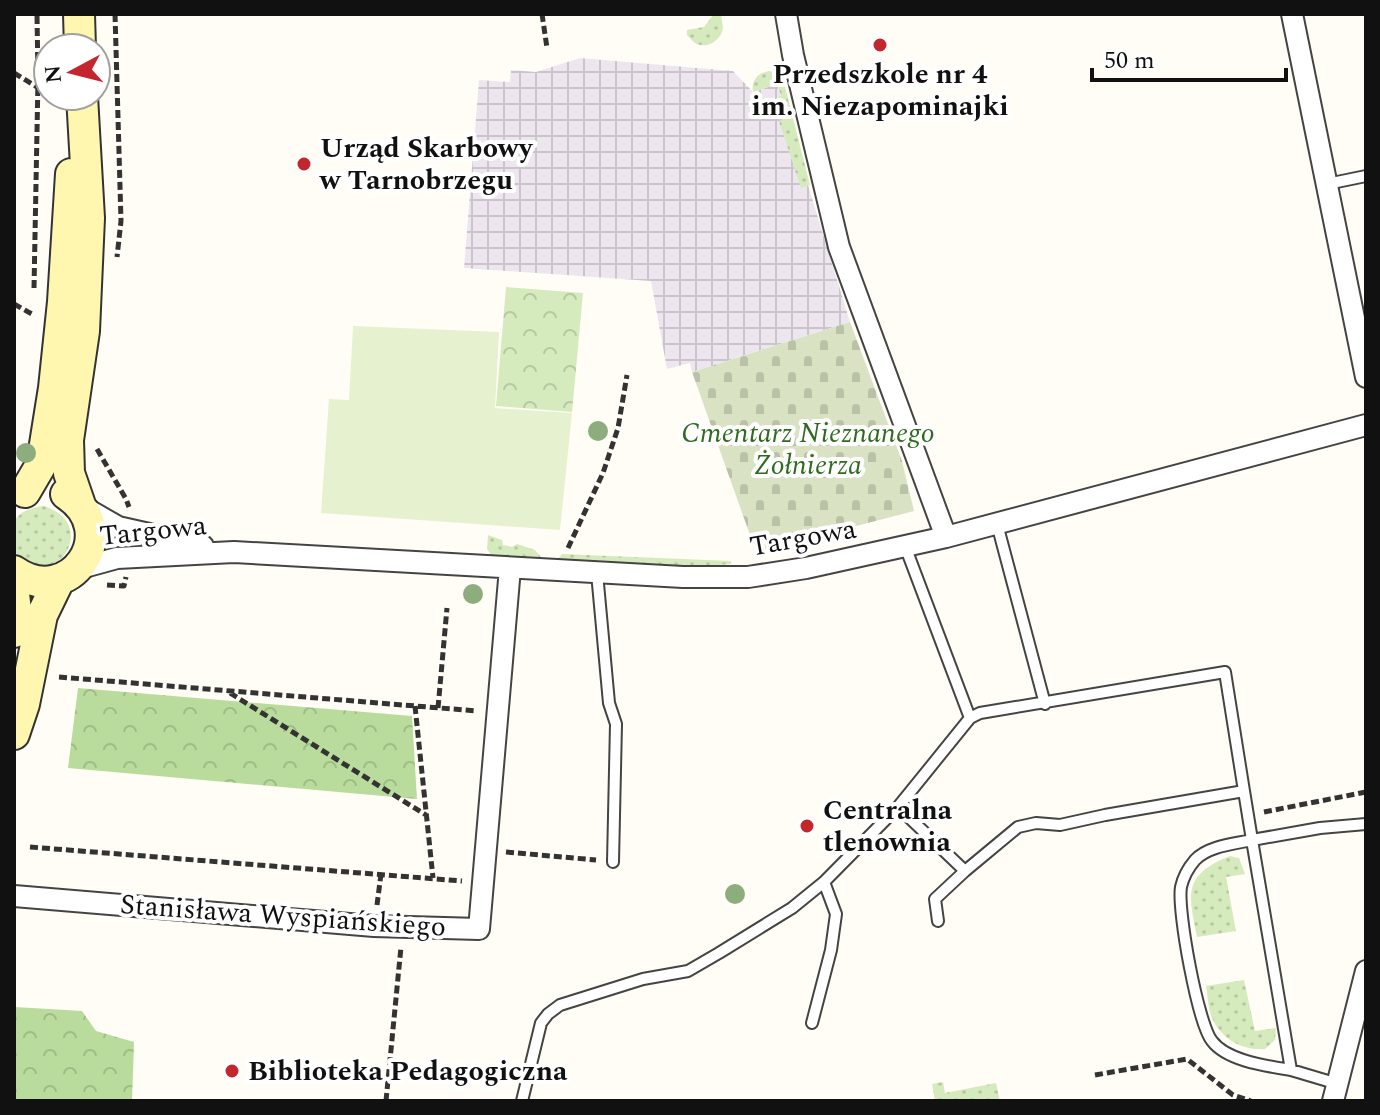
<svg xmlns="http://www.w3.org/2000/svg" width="1380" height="1115" viewBox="0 0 1380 1115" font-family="Spectral,serif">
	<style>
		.industrial { fill: url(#industrial-grid) }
		.grass { fill: url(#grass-dots) }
		.forest { fill: url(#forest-crowns) }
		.cemetery { fill: url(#cemetery-stones) }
		.park { fill: url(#park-crowns) }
		.pitch { fill: #e6f2cf }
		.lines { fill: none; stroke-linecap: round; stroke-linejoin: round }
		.lane-casing { stroke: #444; stroke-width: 14 }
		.street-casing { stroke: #444; stroke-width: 24 }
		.secondary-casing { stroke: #333; stroke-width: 34 }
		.path { stroke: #333; stroke-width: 5; stroke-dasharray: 8 4; stroke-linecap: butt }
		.lane { stroke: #fff; stroke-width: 10 }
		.street { stroke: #fff; stroke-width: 20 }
		.secondary { stroke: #fff6b0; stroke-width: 30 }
		.tree { fill: #8dad7f }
		.poi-dot { fill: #c4262e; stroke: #fff; stroke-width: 3 }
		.labels { text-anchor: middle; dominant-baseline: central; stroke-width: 8; stroke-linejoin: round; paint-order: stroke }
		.poi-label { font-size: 28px; font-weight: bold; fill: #111; stroke: #fff; text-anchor: start }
		.park-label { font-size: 28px; font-style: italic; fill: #2f6b1f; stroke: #fff }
		.street-label { font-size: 28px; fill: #111; stroke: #fff }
	</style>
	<defs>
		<pattern id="industrial-grid" width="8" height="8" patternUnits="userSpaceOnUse" patternTransform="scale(2)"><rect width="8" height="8" fill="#eee6ef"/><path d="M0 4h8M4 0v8" fill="none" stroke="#cbc4cc"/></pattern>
		<pattern id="grass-dots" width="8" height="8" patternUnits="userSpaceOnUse" patternTransform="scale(2)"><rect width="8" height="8" fill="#d5ebbd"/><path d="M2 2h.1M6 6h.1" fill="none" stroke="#b6c8a1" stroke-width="1.8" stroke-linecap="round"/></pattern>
		<pattern id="forest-crowns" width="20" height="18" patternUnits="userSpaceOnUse" patternTransform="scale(2)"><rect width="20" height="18" fill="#b9dc9c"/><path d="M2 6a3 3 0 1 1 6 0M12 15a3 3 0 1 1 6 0" fill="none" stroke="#9ebc85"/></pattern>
		<pattern id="cemetery-stones" width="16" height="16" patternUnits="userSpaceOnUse" patternTransform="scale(2)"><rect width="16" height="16" fill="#d9e3c4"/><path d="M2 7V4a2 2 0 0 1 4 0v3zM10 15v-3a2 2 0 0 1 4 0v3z" fill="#b9c2a7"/></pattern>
		<pattern id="park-crowns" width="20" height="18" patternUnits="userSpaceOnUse" patternTransform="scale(2)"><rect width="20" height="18" fill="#d5ebbd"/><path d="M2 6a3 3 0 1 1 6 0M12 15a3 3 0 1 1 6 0" fill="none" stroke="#b6c8a1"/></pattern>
	</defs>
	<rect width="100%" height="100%" fill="#fffdf5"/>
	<path class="industrial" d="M580,58L733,71L753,92L777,84L850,322L692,372L690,363L667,369L651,281L464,268L479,80L510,82L511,70L536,72Z"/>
	<path class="grass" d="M714,14H721C721,15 723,27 723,28C722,39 708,49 697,44C694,43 690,38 687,35V30L704,27Z
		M769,71L780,74L783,79L810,185L801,188L779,121L782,120L779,110L782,109L778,97L781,96L777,84L753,92C751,80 758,73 769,71Z
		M43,506C102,522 55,597 15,556L14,521C21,511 30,508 43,506Z
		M488,535L502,540L503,545L512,547L517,544L535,550L541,557L540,560L492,556L487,549Z
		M562,554L731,561V564C673,570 615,565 556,561Z
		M1230,856L1239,858L1245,874L1226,877L1236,931L1197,937C1188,893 1183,875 1230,856Z
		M1244,980L1255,1031L1276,1028L1275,1040L1265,1049C1243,1051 1221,1039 1212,1018C1208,1009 1208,996 1206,986Z
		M943,1082L945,1093L996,1083L1000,1101H935L932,1084Z"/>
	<path class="forest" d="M78,688L412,716L417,799L68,768Z
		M15,1007L82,1011L96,1031L134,1042L132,1101H94L89,1099L88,1101H14Z"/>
	<path class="cemetery" d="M850,322L902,461L914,511L756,552L692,372Z"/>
	<path class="park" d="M506,287L583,293L572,412L496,406Z"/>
	<path class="pitch" d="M353,326L499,332L495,408L572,413L560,530L321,513L329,399L349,400Z"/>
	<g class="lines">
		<defs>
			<path id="lane" d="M1327,184L1366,176
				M997,524L1045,704
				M905,546L970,718
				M597,573L609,703L616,724L613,862
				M1244,791L1225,672L980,713L970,718L898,807L965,871L1018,827L1036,823L1060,825L1105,815L1244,791L1252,840C1234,844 1208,846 1195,860C1189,867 1183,878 1181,887C1177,910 1198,1024 1212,1041C1227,1061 1267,1066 1291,1070
				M938,921L935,899L965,871
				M812,1023L831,950L836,914L824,882
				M1338,1084L1291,1070L1252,840L1320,828L1366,824
				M522,1101L541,1023L548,1014L560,1005L643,979L688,971L719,953L792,908L824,882L898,807"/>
			<path id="street" d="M786,14L793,55L839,247L946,537
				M1292,14L1366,377
				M80,505L118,527L203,546
				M77,569L117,558L234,552L683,577H748L806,568L946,537L1366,425
				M14,896L374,926L479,929L510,568
				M1333,1101L1366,971"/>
			<path id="secondary" d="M79,14L80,48
				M25,492L42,463L54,388L63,302L71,174
				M80,505L69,473L68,440L84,331L89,218L82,96
				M14,571C69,610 124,532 66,494
				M14,594L16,611L14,632
				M14,734L24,704L42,615L59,580"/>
		</defs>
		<use href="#lane" class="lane-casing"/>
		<use href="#street" class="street-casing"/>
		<use href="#secondary" class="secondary-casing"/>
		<path class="path" d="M115,14L121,221L117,257
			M542,14L547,48
			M14,73L37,87
			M34,288L38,79L37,14
			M14,304L32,314
			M97,449L126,499L129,507
			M568,548L603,473L618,428L627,375
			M107,585L124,586L126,577
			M59,677L477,711
			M230,693L426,815
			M415,706L433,878
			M438,708L447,608
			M1264,812L1366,792
			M30,847L462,881
			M506,852L596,860
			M377,905L381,874
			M1095,1075L1187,1059L1233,1095L1251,1101
			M386,1101L401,947"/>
		<use href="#lane" class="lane"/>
		<use href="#street" class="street"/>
		<use href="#secondary" class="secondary"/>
	</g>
	<g class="tree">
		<circle cx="598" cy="431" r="10"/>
		<circle cx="26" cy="453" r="10"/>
		<circle cx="473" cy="594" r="10"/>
		<circle cx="735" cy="894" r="10"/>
	</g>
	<g class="poi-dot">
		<circle cx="880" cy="45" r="8"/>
		<circle cx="304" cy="164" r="8"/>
		<circle cx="807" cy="826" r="8"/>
		<circle cx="232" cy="1071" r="8"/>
	</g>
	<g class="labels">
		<g class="poi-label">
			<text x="880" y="74" text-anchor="middle">Przedszkole nr 4<tspan x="880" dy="32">im. Niezapominajki</tspan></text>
			<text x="320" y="148">Urząd Skarbowy<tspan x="320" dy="32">w Tarnobrzegu</tspan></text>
			<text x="823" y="810">Centralna<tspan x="823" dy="32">tlenownia</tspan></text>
			<text x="248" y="1071">Biblioteka Pedagogiczna</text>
		</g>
		<g class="park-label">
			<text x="808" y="433">Cmentarz Nieznanego<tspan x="808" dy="32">Żołnierza</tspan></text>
		</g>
		<g class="street-label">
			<text transform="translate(153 531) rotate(-6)">Targowa</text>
			<text transform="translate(803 538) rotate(-10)">Targowa</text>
			<text transform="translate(283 916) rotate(4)">Stanisława Wyspiańskiego</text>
		</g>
	</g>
	<rect width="1380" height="1115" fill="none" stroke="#111111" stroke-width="32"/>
	<g transform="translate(72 72) rotate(263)"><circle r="38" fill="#ffffff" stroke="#a0a0a0" stroke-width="2"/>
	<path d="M0-6L14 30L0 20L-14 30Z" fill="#c4262e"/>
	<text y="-12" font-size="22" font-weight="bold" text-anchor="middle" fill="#111111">N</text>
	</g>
	<path d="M1092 68v12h194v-12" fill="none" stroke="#111111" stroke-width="4"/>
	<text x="1104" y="68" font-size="24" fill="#111111" stroke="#ffffff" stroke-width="6" paint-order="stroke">50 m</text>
</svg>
